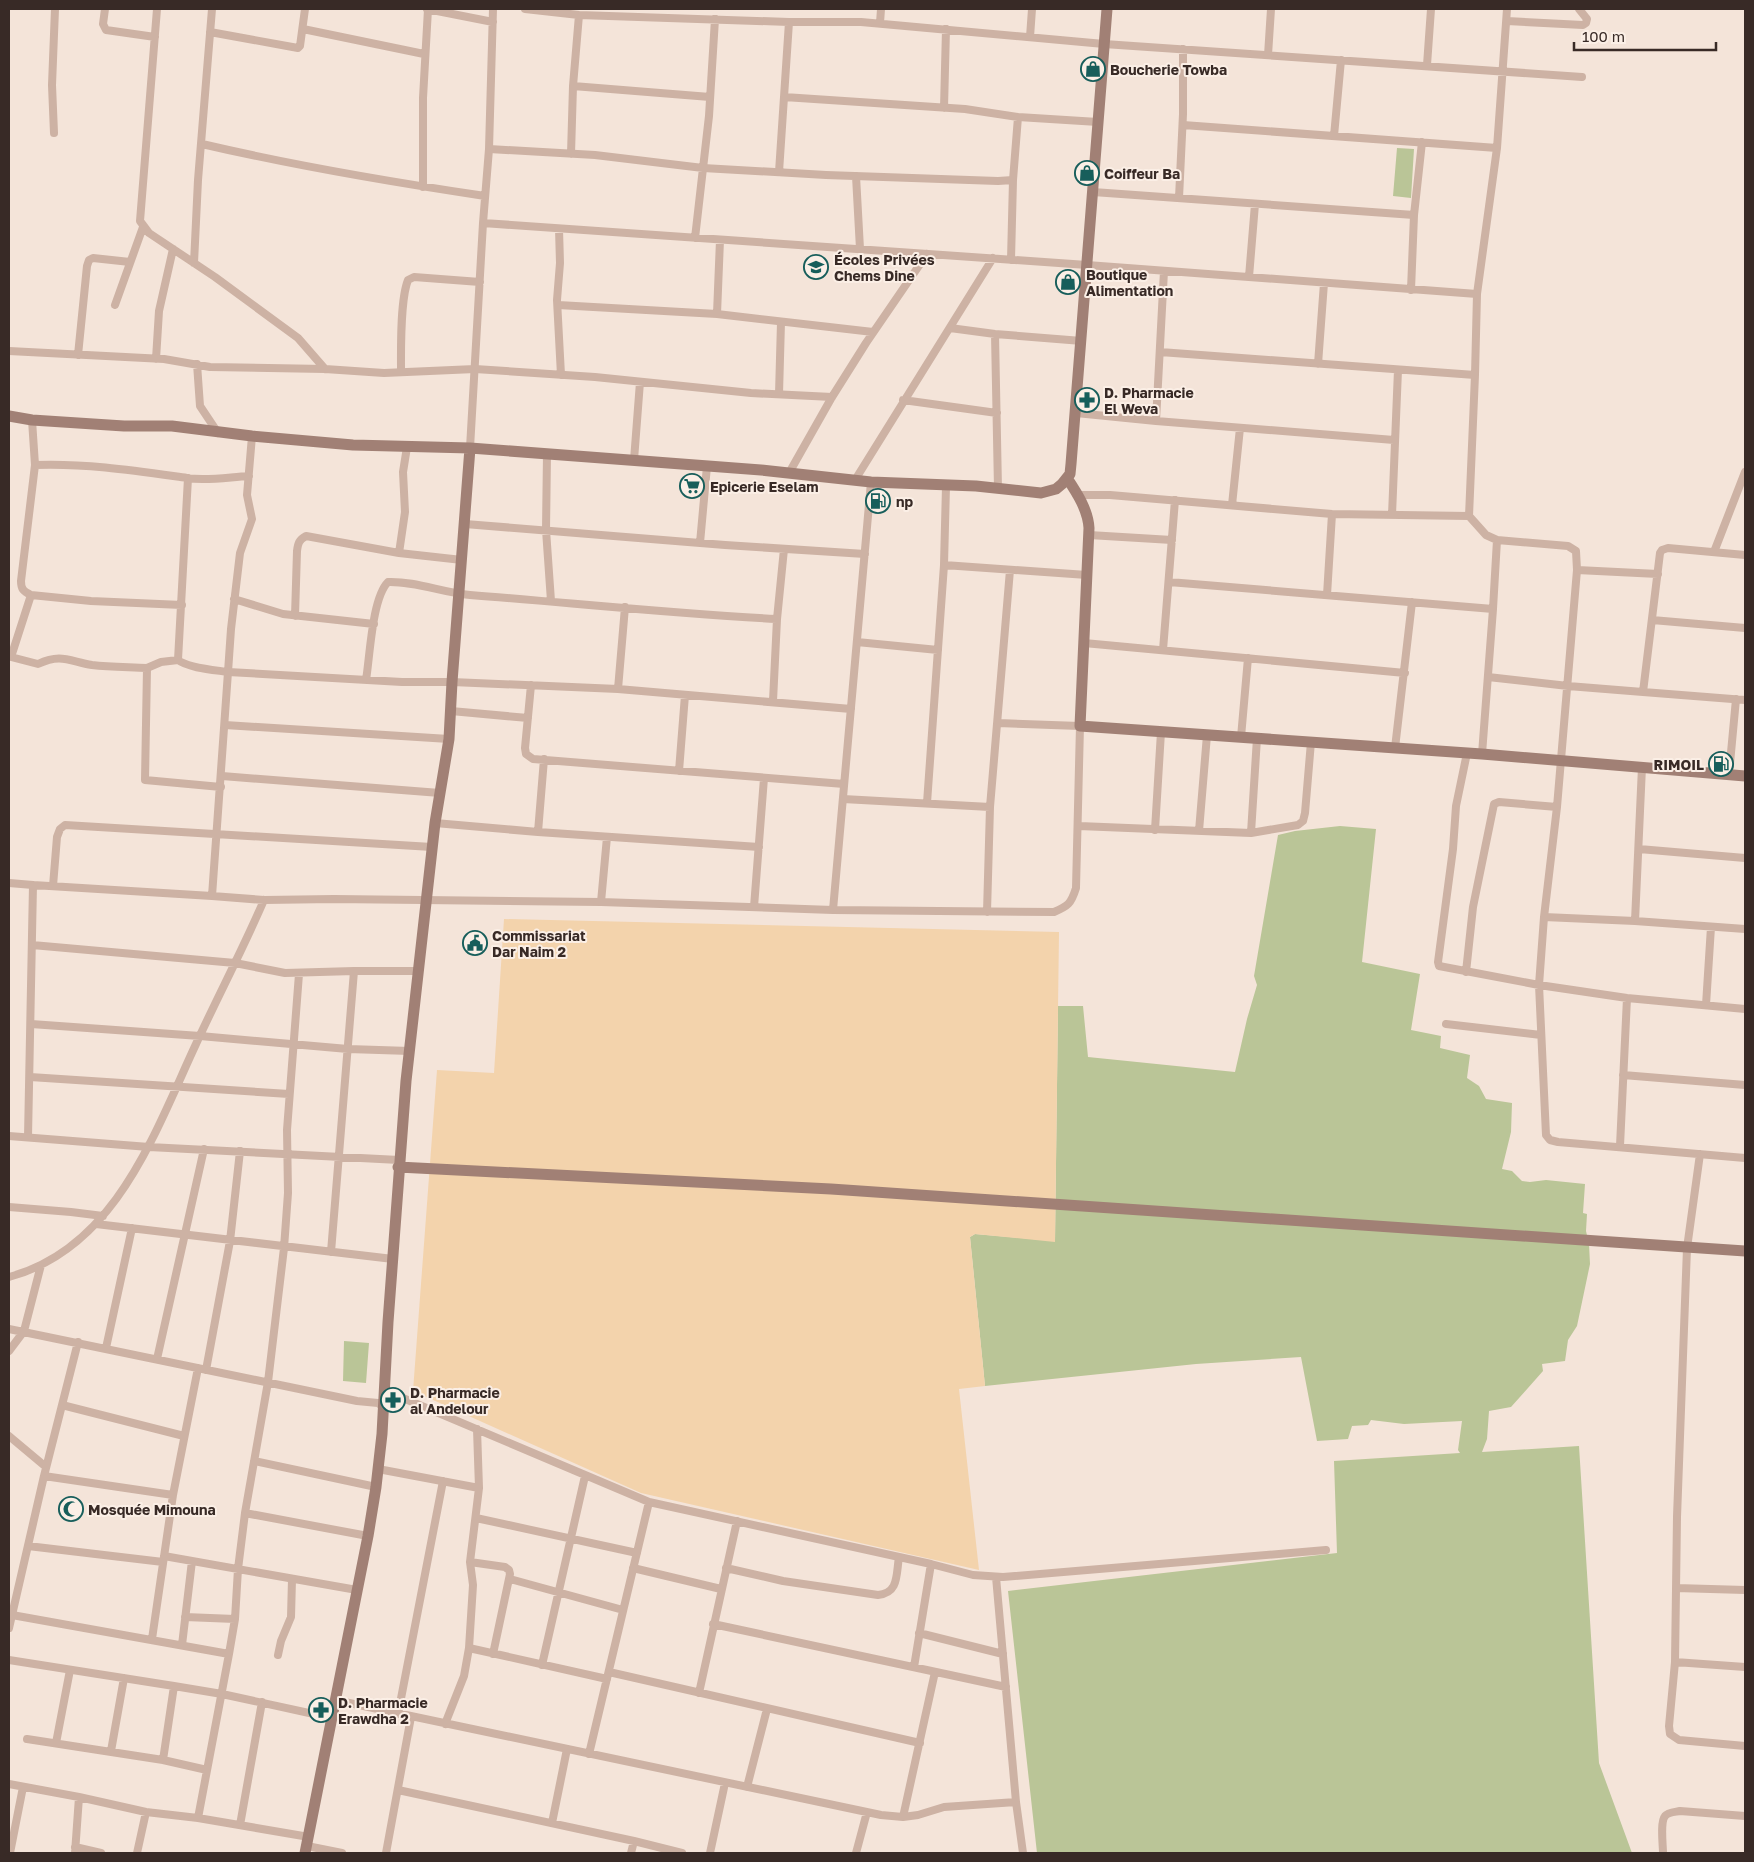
<svg xmlns="http://www.w3.org/2000/svg" width="1754" height="1862" viewBox="0 0 1754 1862" font-family="'Golos Text',sans-serif">
	<style>
		.green { fill: #bac597 }
		.sand { fill: #f3d3ac }
		.lines { fill: none; stroke-linecap: round; stroke-linejoin: round }
		.street { stroke: #cdb2a4; stroke-width: 8 }
		.secondary { stroke: #a18075; stroke-width: 11 }
		.labels { text-anchor: middle; dominant-baseline: central; stroke-width: 4; stroke-linejoin: round; paint-order: stroke }
		.poi-label { font-size: 14px; font-weight: bold; fill: #382a26; stroke: #fbefe6; text-anchor: start }
	</style>
	<rect width="100%" height="100%" fill="#f4e4d9"/>
	<path class="green" d="M1397,148L1414,149L1411,198L1393,196Z
		M1340,826L1376,829L1362,962L1420,974L1411,1030L1441,1036L1440,1048L1470,1055L1467,1078L1479,1086L1486,1099L1512,1103L1511,1132L1502,1169L1512,1171L1522,1181L1530,1182L1546,1180L1585,1184L1583,1213L1587,1214L1586,1231L1589,1244L1590,1264L1577,1326L1568,1340L1565,1361L1542,1364L1543,1371L1511,1407L1489,1411L1487,1439L1482,1452L1579,1446L1599,1763L1632,1853H1037L1008,1591L1337,1553L1334,1461L1460,1453L1458,1450L1462,1421L1404,1424L1371,1420L1368,1425L1352,1426L1348,1439L1317,1441L1301,1357L1196,1364L985,1386L970,1237L975,1234L1055,1241L1058,1006H1083L1088,1057L1235,1072L1247,1019L1257,985L1254,976L1278,835L1295,831Z
		M344,1341L369,1343L366,1383L343,1381Z"/>
	<path class="sand" d="M504,919L1059,932L1055,1242L975,1234L970,1237L985,1386L959,1389L979,1570L641,1493L413,1391L437,1070L494,1073Z"/>
	<g class="lines">
		<path class="street" d="M105,9L103,24L106,30L155,37
			M157,9L140,221L149,233L215,277L298,338L325,369
			M427,9L493,22
			M525,9L579,15L789,22H861L1104,44L1582,77
			M1507,9L1497,148L1477,294L1475,375L1469,516L1486,535L1497,540L1568,546L1576,551L1577,570L1557,807L1544,917L1539,985L1546,1135L1550,1140L1558,1142L1745,1158
			M1507,21L1583,25L1586,23L1587,19L1579,9
			M880,23L881,9
			M303,29L424,54
			M210,32L298,48L300,46L305,9
			M1030,37L1032,9
			M1268,55L1271,9
			M1427,65L1431,9
			M573,86L710,97
			M784,97L965,109L1018,117L1098,122
			M944,108L946,29
			M1183,125L1497,148
			M54,133L52,85L55,9
			M1334,136L1341,60
			M202,144C296,166 391,182 485,196
			M489,149L595,155L703,168L826,175L998,181L1013,180
			M571,154L573,86L579,15
			M779,172L789,22
			M856,176L860,249
			M423,187V98L428,9
			M1093,192L1414,215
			M1179,198L1183,114V49
			M483,223L1087,265L1477,294
			M559,229L560,263L557,300L561,375
			M695,238L709,116L715,19
			M1011,260L1013,180L1018,117
			M194,263L198,180L212,9
			M1249,277L1255,204
			M1411,290L1414,215L1422,142
			M115,305L143,227
			M558,305L717,314L873,332
			M717,314L720,240
			M950,328L995,334L1082,341
			M995,334L998,489
			M9,351L164,359L210,367L325,369L384,373L475,369L595,377L751,393L832,397
			M1160,352L1475,375
			M78,355L87,266L89,260L93,258L130,262
			M156,359L159,311L173,249
			M197,364L200,406L218,433
			M1318,364L1324,283
			M401,372C401,349 400,300 408,280L414,277L480,282
			M779,394L781,322
			M903,400L997,413
			M1076,413L1156,421L1394,440
			M32,420L35,465C86,463 137,471 187,478C207,481 229,477 249,476
			M1156,421L1164,271
			M252,436L247,495L252,519L240,553L231,629L228,672L402,682H452L618,689L851,709
			M407,447L403,472L405,512L399,553L462,560
			M470,448L483,223L489,149L493,9
			M547,454L546,530L551,601
			M634,460L640,382
			M35,465L21,581C21,589 23,591 31,595L91,601L182,605
			M789,473L832,397L866,343L927,254
			M188,478L178,660C188,668 215,670 228,672L212,896
			M855,480L993,258
			M1078,495H1110L1332,514L1469,516
			M1232,505L1240,428
			M1392,515L1398,370
			M465,524L725,545L865,554
			M1089,535L1172,540
			M700,543L707,466
			M1714,552L1745,472
			M944,565L1087,575
			M1577,570L1658,574
			M1169,582L1493,609
			M31,595L11,657L38,664C61,653 69,661 92,665C110,667 129,667 147,668
			M1327,595L1332,514
			M234,599L283,614L374,624
			M295,616L297,551C298,543 299,540 306,536L399,553
			M1652,620L1745,628
			M857,642L938,650
			M1084,643L1405,673
			M1163,650L1175,500
			M178,660L161,662L147,668L145,780L221,787
			M1488,677L1568,686L1643,692L1660,553L1662,550L1668,548L1745,555
			M366,680C370,656 372,598 388,582C416,581 443,593 470,595C573,603 675,614 777,619
			M531,685L525,748L526,754L533,759L844,784
			M618,689L625,607
			M1643,692L1745,700
			M773,701L777,619L784,549
			M451,711L528,718
			M225,725L449,739
			M1241,737L1248,658
			M1395,748L1412,602
			M1467,753L1456,806L1453,849L1438,962L1439,966L1539,985L1627,998L1745,1009
			M1482,754L1493,609L1497,540
			M679,771L685,695
			M1729,774L1736,699
			M222,776L440,793
			M843,799L990,807
			M927,803L944,565L946,486
			M435,823L538,832L759,847
			M1079,826L1251,833L1298,825L1303,821L1305,813L1311,742
			M1155,830L1161,732
			M1199,831L1207,735
			M538,832L544,759
			M1251,833L1257,738
			M1639,849L1745,858
			M9,883L33,885L28,1137
			M33,885L212,896L264,900L334,899L601,902L833,910L1054,912C1068,906 1071,904 1076,888L1080,726L998,723
			M53,886L57,837L60,829L65,825L432,847
			M601,902L607,837
			M754,907L764,778
			M833,910L871,482
			M987,912L990,807L1010,570
			M1544,917L1635,921L1745,929
			M1635,921L1642,767
			M32,945L235,963L285,973L354,971
			M1466,972L1473,907L1494,804L1499,802L1557,807
			M1706,1005L1711,927
			M31,1024L200,1036L348,1049L410,1051
			M1446,1024L1541,1035
			M1623,1075L1745,1085
			M30,1077L289,1094
			M9,1136L149,1147L399,1160
			M1620,1146L1627,998
			M1700,1154L1687,1248L1677,1517L1675,1662L1669,1726L1670,1734L1679,1740L1745,1746
			M9,1207L71,1212L103,1216
			M96,1224L393,1259
			M331,1252L354,971H418
			M9,1277C116,1248 154,1134 196,1044C218,996 243,949 264,900
			M9,1329L357,1401L378,1403L383,1407
			M106,1348L132,1228
			M9,1351L24,1331L41,1265
			M157,1359L204,1149
			M206,1370L230,1241L240,1151
			M384,1390L649,1502L931,1564L973,1575L1003,1577L1326,1550
			M62,1405L184,1436
			M477,1429L479,1488
			M9,1436L46,1467
			M254,1461L376,1487
			M378,1469L479,1488L470,1562L473,1585L469,1648L464,1676L445,1724
			M44,1476L173,1495
			M245,1513L368,1536
			M476,1518L637,1553
			M28,1546L163,1562
			M164,1556L357,1590
			M470,1562L505,1567L509,1570L510,1574L493,1654
			M633,1568L721,1589
			M726,1568L783,1581L878,1595C899,1593 896,1575 899,1557
			M996,1577L1016,1802L1023,1853
			M510,1579L623,1610
			M1676,1588L1745,1590
			M12,1615L229,1654L198,1818
			M185,1617L235,1619
			M713,1624L1006,1687
			M9,1628L44,1476L78,1342
			M919,1633L1003,1654
			M152,1639L173,1495L198,1368
			M182,1645L192,1561
			M469,1648L607,1679
			M229,1654L235,1619L238,1569L245,1513L268,1382L284,1248L288,1193L287,1130L299,974
			M278,1655L281,1641L291,1617L292,1579
			M9,1660L174,1686
			M1675,1662L1745,1667
			M542,1665L585,1476
			M914,1667L931,1564
			M609,1672L920,1743
			M699,1693L737,1521
			M335,1700L881,1815L903,1817L918,1815L944,1807L1016,1802
			M398,1714L443,1481
			M27,1739L163,1760L207,1770
			M56,1743L70,1670
			M111,1751L124,1678
			M589,1754L649,1502
			M163,1760L174,1686L222,1694L332,1718
			M9,1784L79,1797L146,1812L198,1818L309,1837
			M747,1787L767,1709
			M398,1790L634,1841L682,1853
			M903,1817L935,1672
			M552,1823L567,1749
			M240,1825L262,1702
			M307,1846L342,1853
			M75,1847L101,1853
			M10,1853L23,1787
			M75,1853L79,1797
			M137,1853L146,1812
			M386,1853L411,1717
			M631,1853L634,1841
			M710,1853L725,1783
			M856,1853L867,1812
			M1663,1853C1663,1845 1660,1822 1665,1816C1668,1812 1676,1812 1680,1811L1745,1816"/>
		<path class="secondary" d="M9,416L32,420L124,426H172L252,436L353,445L470,448
			M1067,478C1077,493 1088,510 1089,528L1080,726L1482,754L1745,776
			M398,1167L831,1189L1745,1251
			M305,1853L368,1536L376,1487L382,1434L388,1322L406,1081L435,823L449,739L452,682L470,448L761,470L871,482L976,486L1041,493L1056,489L1062,484L1070,474L1071,464L1107,9"/>
	</g>
	<defs>
		<symbol id="shop-ring" viewBox="-11 -11 22 22"><circle r="9.5" fill="#fbefe6" stroke="#175e5b" stroke-width="1.5"/><path d="M-5-2.5h2.3a2.7 3.5 0 0 1 5.4 0H5L5.5 6h-11ZM-1.5-2.5h3a1.5 2.3 0 0 0-3 0Z" fill="#175e5b"/></symbol>
		<symbol id="school-ring" viewBox="-11 -11 22 22"><circle r="9.5" fill="#fbefe6" stroke="#175e5b" stroke-width="1.5"/><path d="M0-5L7-2L0 1L-7-2ZM-4 1L0 2.5L4 1V4Q0 6-4 4Z" fill="#175e5b"/></symbol>
		<symbol id="pharmacy-ring" viewBox="-11 -11 22 22"><circle r="9.5" fill="#fbefe6" stroke="#175e5b" stroke-width="1.5"/><path d="M-2-6h4v4h4v4h-4v4h-4v-4h-4v-4h4Z" fill="#175e5b"/></symbol>
		<symbol id="supermarket-ring" viewBox="-11 -11 22 22"><circle r="9.5" fill="#fbefe6" stroke="#175e5b" stroke-width="1.5"/><path d="M-6-5.5h2.5l.6 2H6L4.5 2H-2.5L-4.4-4H-6ZM-1.5 3.2a1.3 1.3 0 1 0 .1 0ZM3 3.2a1.3 1.3 0 1 0 .1 0Z" fill="#175e5b"/></symbol>
		<symbol id="fuel-ring" viewBox="-11 -11 22 22"><circle r="9.5" fill="#fbefe6" stroke="#175e5b" stroke-width="1.5"/><path d="M-5.5-6h7V0h2V4h1.3V-2.5L3-4.5l.8-.8L6-3V5H2.5V1h-1V6h-7ZM-4.2-4.7v3.2H.2V-4.7Z" fill="#175e5b"/></symbol>
		<symbol id="civic-ring" viewBox="-11 -11 22 22"><circle r="9.5" fill="#fbefe6" stroke="#175e5b" stroke-width="1.5"/><path d="M-.6-6.5H3V-4.5H.6V-3L4-1V1h2V6H-6V1h2V-1L-.6-3ZM-1.2 2.5V6h2.4V2.5Z" fill="#175e5b"/></symbol>
		<symbol id="mosque-ring" viewBox="-11 -11 22 22"><circle r="9.5" fill="#fbefe6" stroke="#175e5b" stroke-width="1.5"/><path d="M3.5-4.9A6 6 0 1 0 3.5 4.9A5 5 0 1 1 3.5-4.9Z" fill="#175e5b"/></symbol>
	</defs>
	<g fill-rule="evenodd">
		<use href="#shop-ring" x="1079" y="55" width="28" height="28"/>
		<use href="#shop-ring" x="1073" y="159" width="28" height="28"/>
		<use href="#school-ring" x="802" y="253" width="28" height="28"/>
		<use href="#shop-ring" x="1054" y="268" width="28" height="28"/>
		<use href="#pharmacy-ring" x="1073" y="386" width="28" height="28"/>
		<use href="#supermarket-ring" x="678" y="472" width="28" height="28"/>
		<use href="#fuel-ring" x="864" y="487" width="28" height="28"/>
		<use href="#fuel-ring" x="1707" y="750" width="28" height="28"/>
		<use href="#civic-ring" x="461" y="929" width="28" height="28"/>
		<use href="#pharmacy-ring" x="379" y="1386" width="28" height="28"/>
		<use href="#mosque-ring" x="57" y="1495" width="28" height="28"/>
		<use href="#pharmacy-ring" x="307" y="1696" width="28" height="28"/>
	</g>
	<g class="labels">
		<g class="poi-label">
			<text x="1110" y="69">Boucherie Towba</text>
			<text x="1104" y="173">Coiffeur Ba</text>
			<text x="834" y="259">Écoles Privées<tspan x="834" dy="16">Chems Dine</tspan></text>
			<text x="1086" y="274">Boutique<tspan x="1086" dy="16">Alimentation</tspan></text>
			<text x="1104" y="392">D. Pharmacie<tspan x="1104" dy="16">El Weva</tspan></text>
			<text x="710" y="486">Epicerie Eselam</text>
			<text x="896" y="501">np</text>
			<text x="1704" y="764" text-anchor="end">RIMOIL</text>
			<text x="492" y="935">Commissariat<tspan x="492" dy="16">Dar Naim 2</tspan></text>
			<text x="410" y="1392">D. Pharmacie<tspan x="410" dy="16">al Andelour</tspan></text>
			<text x="88" y="1509">Mosquée Mimouna</text>
			<text x="338" y="1702">D. Pharmacie<tspan x="338" dy="16">Erawdha 2</tspan></text>
		</g>
	</g>
	<rect width="1754" height="1862" fill="none" stroke="#382a26" stroke-width="20"/>
	<path d="M1574 42v8h142v-8" fill="none" stroke="#382a26" stroke-width="2.5"/>
	<text x="1582" y="42" font-size="15" fill="#382a26" stroke="#fbefe6" stroke-width="4" paint-order="stroke">100 m</text>
</svg>
